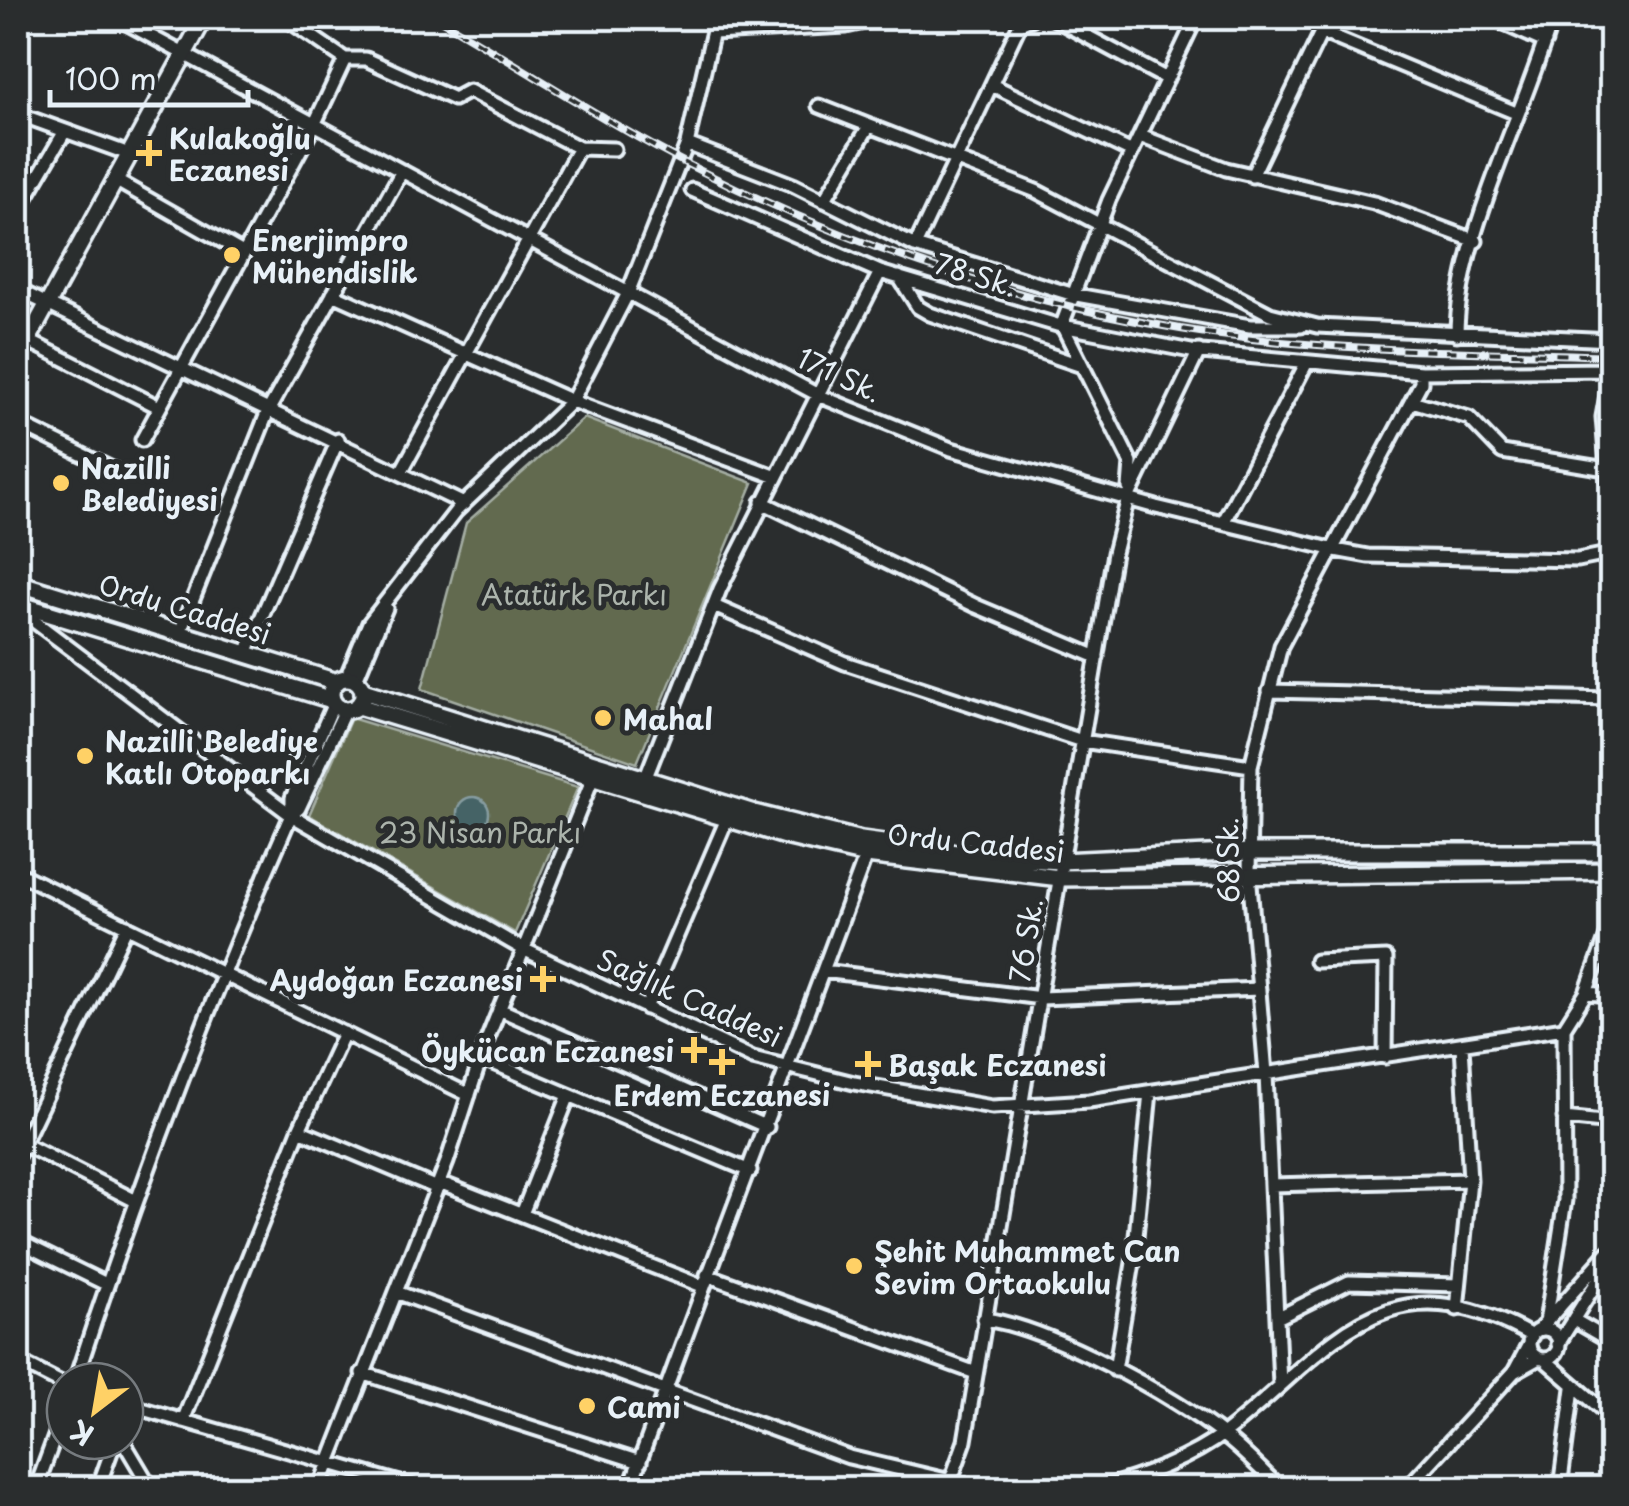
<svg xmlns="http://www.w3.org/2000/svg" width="1629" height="1506" viewBox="0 0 1629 1506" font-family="'Playpen Sans',sans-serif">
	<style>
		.green { fill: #626a50; stroke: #a5aea4; stroke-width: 2.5 }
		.water { fill: #456466; stroke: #869ca0; stroke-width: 2.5 }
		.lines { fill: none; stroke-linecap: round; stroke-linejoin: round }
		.street-casing { stroke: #e8f1f8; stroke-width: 19 }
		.secondary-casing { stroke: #e8f1f8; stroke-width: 22 }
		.street { stroke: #2a2d2e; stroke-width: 11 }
		.secondary { stroke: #2a2d2e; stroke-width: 15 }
		.rail-casing { stroke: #e8f1f8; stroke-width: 8 }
		.rail { stroke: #2a2d2e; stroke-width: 4; stroke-dasharray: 11; stroke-linecap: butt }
		.poi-dot { fill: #ffd166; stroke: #2a2d2e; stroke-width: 4 }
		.labels { text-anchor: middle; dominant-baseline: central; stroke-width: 10; stroke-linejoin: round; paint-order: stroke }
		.poi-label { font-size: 28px; font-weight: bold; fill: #e8f1f8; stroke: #2a2d2e; text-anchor: start }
		.street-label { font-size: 28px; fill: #e8f1f8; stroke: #2a2d2e }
		.park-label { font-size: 28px; fill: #acb4ac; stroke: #2a2d2e }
	</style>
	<rect width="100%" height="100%" fill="#2a2d2e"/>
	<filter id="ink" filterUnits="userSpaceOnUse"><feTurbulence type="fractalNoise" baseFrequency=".01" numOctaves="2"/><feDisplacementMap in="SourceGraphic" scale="20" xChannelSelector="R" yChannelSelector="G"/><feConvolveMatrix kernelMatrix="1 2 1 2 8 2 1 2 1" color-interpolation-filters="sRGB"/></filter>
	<g filter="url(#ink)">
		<path class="green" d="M584,418L753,483L637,763L422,689L466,523Z
			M351,718L578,787L515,933L309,815Z"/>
		<path class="water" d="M457 813a16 16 0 1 1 32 0a16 16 0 1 1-32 0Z"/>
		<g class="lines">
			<defs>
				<path id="street" d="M117,18L820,396L951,449L1156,507L1335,550L1368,556L1578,560L1612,553
					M285,18L345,59H366L454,99L469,91L579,148L614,149
					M661,18L665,21
					M1053,18L1167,79
					M1491,18L1545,42
					M1321,32L1516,113
					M714,33L846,26L883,18
					M992,85L1132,152
					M819,106L1036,191L1270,314L1317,326L1612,340
					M18,114L129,154
					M1140,136L1226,169L1374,203L1476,241
					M687,144L793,185L915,246L1071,294L1250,326H1301
					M1252,176L1328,18
					M115,180L243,253
					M692,190L880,272L1057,325L1191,351L1421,372L1612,370
					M824,201L869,126
					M18,211L65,131
					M915,246L1020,24L1033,18
					M899,277L918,307L930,314L1082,366
					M18,290L464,504
					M333,294L572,401L774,476
					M1457,334C1457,239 1526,110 1552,18
					M27,340L159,407
					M1612,367L1603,417L1612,528
					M1412,401L1469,418L1502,452L1606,469
					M18,423L124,475
					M142,440L314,125L345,59
					M401,472L579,148
					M1129,488L1131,463L1062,325L1109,200L1196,18
					M762,502L976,606L1097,657
					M1224,521L1307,362
					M714,606L845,663L1082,741L1251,766
					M18,609L291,815L523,949L753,1058L854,1083L992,1107L1089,1101L1564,1028
					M180,632L268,411L402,171
					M246,653L338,440
					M346,678L369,623L456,511L572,401L628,293L687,144L716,18
					M356,680L386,608
					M1269,691L1612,699
					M646,777L720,589L880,272
					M292,813V798L334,703
					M18,873L469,1095
					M1316,961L1386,958L1385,1057
					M823,971L1041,998L1259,989
					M1586,993L1612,995
					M646,1008L727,819
					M499,1009L767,1127
					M1564,1028L1586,993L1612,922
					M481,1058L750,1171
					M1564,1118L1612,1123
					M299,1130L437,1188
					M18,1141L134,1200
					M18,1155L127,926
					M439,1182L702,1286
					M1271,1185L1470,1180
					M522,1214L569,1095
					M18,1241L106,1284
					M707,1275L976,1373
					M396,1292L849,1457L980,1488
					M1457,1309L1470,1180L1462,1046
					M1277,1318L1349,1282L1459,1285
					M984,1319C1047,1327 1173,1395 1224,1436C1244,1451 1262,1471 1280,1488
					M1574,1320L1612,1342
					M1546,1322L1565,1200L1564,1028
					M1529 1344a15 15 0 1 1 30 0a15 15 0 1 1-30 0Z
					M1539,1330L1612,1248
					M1558,1344L1600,1277L1606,1258
					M1544,1359L1612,1418
					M18,1361L65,1385
					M1115,1370L1134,1257L1150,1092
					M1514,1372L1539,1358
					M362,1373L640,1462
					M75,1381C138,1188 209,1001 291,815L299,808L345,710
					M1280,1385L1266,1074L1249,872L1251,766L1281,646L1421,383V372
					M125,1404L417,1488
					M183,1421L299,1130L344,1033
					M123,1441L151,1488
					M36,1488L65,1409
					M98,1488L115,1441
					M319,1488L447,1162L485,1045L596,770
					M630,1488C706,1276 788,1067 866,855
					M948,1488L965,1441L1114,553L1128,498L1199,351
					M1100,1488C1141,1478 1192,1458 1226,1432C1330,1351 1382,1252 1532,1336
					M1407,1488L1514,1372L1529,1344
					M1560,1488L1573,1388"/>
				<path id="secondary" d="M18,358L204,18
					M18,583L337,682
					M18,604L332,700
					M331 694a16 16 0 1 1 32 0a16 16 0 1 1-32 0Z
					M363,691L754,813L861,840L986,857L1061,861L1249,852H1612
					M358,706L785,836L866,855L1060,878L1612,871"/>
			</defs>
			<use href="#street" class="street-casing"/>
			<use href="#secondary" class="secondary-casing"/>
			<use href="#street" class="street"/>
			<use href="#secondary" class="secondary"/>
			<defs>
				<path id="rail" d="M437,18C524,68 609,125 699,170C881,262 1090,326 1293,343C1399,352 1506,352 1612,356"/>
			</defs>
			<use href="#rail" class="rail-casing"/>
			<use href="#rail" class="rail"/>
		</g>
	</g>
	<g class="poi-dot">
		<path d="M144 138h10v10h10v10h-10v10h-10v-10h-10v-10h10z"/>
		<circle cx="232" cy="255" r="10"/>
		<circle cx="61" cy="483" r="10"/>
		<circle cx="603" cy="718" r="10"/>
		<circle cx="85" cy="756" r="10"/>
		<path d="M538 964h10v10h10v10h-10v10h-10v-10h-10v-10h10z"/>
		<path d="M689 1035h10v10h10v10h-10v10h-10v-10h-10v-10h10z"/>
		<path d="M717 1047h10v10h10v10h-10v10h-10v-10h-10v-10h10z"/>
		<path d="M863 1049h10v10h10v10h-10v10h-10v-10h-10v-10h10z"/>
		<circle cx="854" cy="1266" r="10"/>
		<circle cx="587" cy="1406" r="10"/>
	</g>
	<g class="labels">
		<g class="poi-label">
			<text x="169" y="137">Kulakoğlu<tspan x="169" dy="32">Eczanesi</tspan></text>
			<text x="252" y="239">Enerjimpro<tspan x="252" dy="32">Mühendislik</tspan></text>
			<text x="81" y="467">Nazilli<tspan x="81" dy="32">Belediyesi</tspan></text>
			<text x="623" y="718">Mahal</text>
			<text x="105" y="740">Nazilli Belediye<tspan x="105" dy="32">Katlı Otoparkı</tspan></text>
			<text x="523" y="979" text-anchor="end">Aydoğan Eczanesi</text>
			<text x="674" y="1050" text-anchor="end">Öykücan Eczanesi</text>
			<text x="888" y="1064">Başak Eczanesi</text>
			<text x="722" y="1094" text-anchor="middle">Erdem Eczanesi</text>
			<text x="874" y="1250">Şehit Muhammet Can<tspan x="874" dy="32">Sevim Ortaokulu</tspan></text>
			<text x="607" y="1406">Cami</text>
		</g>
		<g class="street-label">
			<text transform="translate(976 274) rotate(17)">78 Sk.</text>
			<text transform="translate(840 374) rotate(25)">171 Sk.</text>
			<text transform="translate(185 608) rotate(17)">Ordu Caddesi</text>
			<text transform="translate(976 842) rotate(6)">Ordu Caddesi</text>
			<text transform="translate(1227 860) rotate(-91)">68 Sk.</text>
			<text transform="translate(1025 940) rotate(-81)">76 Sk.</text>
			<text transform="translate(690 997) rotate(24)">Sağlık Caddesi</text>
		</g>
		<g class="park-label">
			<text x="574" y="593">Atatürk Parkı</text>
			<text x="480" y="831">23 Nisan Parkı</text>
		</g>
	</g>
	<rect width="1629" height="1506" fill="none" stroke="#2a2d2e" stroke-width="60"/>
	<rect x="30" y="30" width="1569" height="1446" fill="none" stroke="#e8f1f8" stroke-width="4" filter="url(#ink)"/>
	<g transform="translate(95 1411) rotate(211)"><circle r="48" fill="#2a2d2e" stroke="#767b7f" stroke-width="2.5"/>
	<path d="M0-8L18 38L0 25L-18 38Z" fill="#ffd166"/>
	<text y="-15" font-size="28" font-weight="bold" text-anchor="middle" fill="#e8f1f8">K</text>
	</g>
	<path d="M50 90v15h198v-15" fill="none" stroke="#e8f1f8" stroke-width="5"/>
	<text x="65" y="90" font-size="30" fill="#e8f1f8" stroke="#2a2d2e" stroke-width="8" paint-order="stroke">100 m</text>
</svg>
